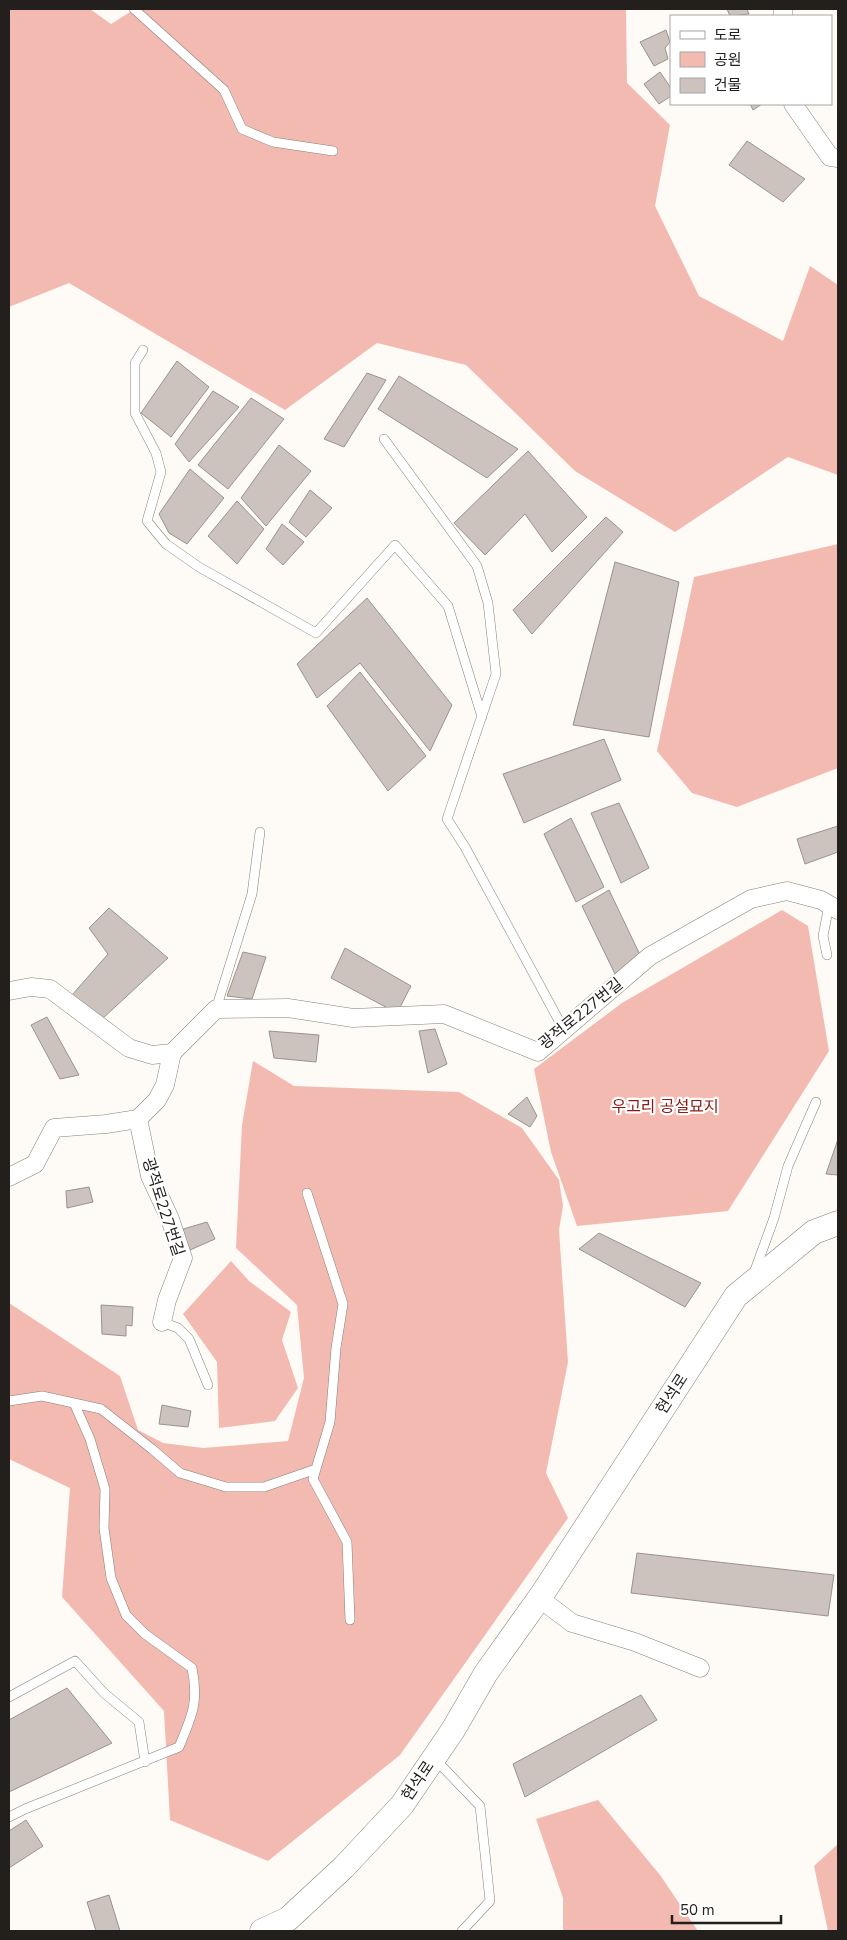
<svg xmlns="http://www.w3.org/2000/svg" width="847" height="1940" viewBox="0 0 847 1940" font-family="'Nunito Sans','Noto Sans KR',sans-serif">
	<style>
		.green { fill: #f3bab1 }
		.building { fill: #cdc3be; stroke: #9c928d }
		.lines { fill: none; stroke-linecap: round; stroke-linejoin: round }
		.lane-casing { stroke: #878179; stroke-width: 10 }
		.street-casing { stroke: #878179; stroke-width: 19 }
		.secondary-casing { stroke: #878179; stroke-width: 25 }
		.lane { stroke: #fff; stroke-width: 9 }
		.street { stroke: #fff; stroke-width: 18 }
		.secondary { stroke: #fff; stroke-width: 24 }
		.labels { text-anchor: middle; dominant-baseline: central; stroke-width: 4.5; stroke-linejoin: round; paint-order: stroke }
		.street-label { font-size: 16px; fill: #221f1c; stroke: #fff }
		.park-label { font-size: 16px; fill: #891a15; stroke: #fff }
	</style>
	<rect width="100%" height="100%" fill="#fefaf5"/>
	<path class="green" d="M9,9H90L111,24L135,9H626L627,83L670,125L655,206L699,296L783,341L810,266L838,285V475L788,457L675,532L575,471L466,365L377,343L285,410L69,283L9,307Z
		M838,544V768L737,807L692,793L657,751L694,577Z
		M782,910L808,926L829,1051L728,1211L577,1226L551,1152L534,1069L622,1003Z
		M253,1061L294,1086L459,1092L522,1128L559,1180L563,1206L559,1230L568,1362L546,1473L568,1518L400,1755L268,1861L170,1820L164,1711L62,1597L70,1488L9,1459V1303L120,1376L138,1430L163,1443L203,1448L288,1441L304,1378L297,1305L236,1248L242,1125Z
		M231,1261L249,1281L291,1312L282,1340L298,1388L275,1421L219,1428L217,1362L183,1314Z
		M598,1800L660,1875L698,1931H563V1898L536,1819Z
		M838,1844V1931H828L814,1866Z"/>
	<path class="building" d="M727,9H747L749,14L730,16Z
		M666,30L670,42L665,48L668,59L654,66L640,42Z
		M660,72L671,88V96L659,104L644,84Z
		M750,104H762L753,110Z
		M747,141L805,179L783,202L729,165Z
		M177,361L209,387L171,437L141,413Z
		M367,373L386,380L344,447L324,439Z
		M399,376L518,449L487,478L378,409Z
		M213,391L239,407L189,462L175,444Z
		M251,398L284,419L228,489L198,465Z
		M279,445L311,471L266,526L241,498Z
		M528,451L587,517L552,552L525,514L485,555L454,523Z
		M190,469L224,498L187,544L169,533L159,514Z
		M310,490L332,508L306,537L289,522Z
		M237,501L264,529L237,564L208,536Z
		M606,517L623,532L532,634L513,610Z
		M282,524L304,542L283,565L266,549Z
		M615,562L679,582L649,737L573,725Z
		M367,598L452,705L430,751L360,663L317,698L297,664Z
		M360,672L426,756L388,791L327,706Z
		M604,739L621,780L524,823L503,774Z
		M619,803L649,868L621,883L591,813Z
		M571,818L604,887L576,902L544,834Z
		M838,826V852L805,864L797,839Z
		M609,890L642,959L615,974L582,906Z
		M109,908L168,958L101,1020L72,995L108,954L89,928Z
		M345,948L411,986L397,1013L331,978Z
		M243,952L266,957L252,999L227,996Z
		M47,1017L79,1075L60,1079L31,1025Z
		M435,1029L447,1064L428,1073L419,1031Z
		M269,1031L319,1035L316,1062L274,1058Z
		M527,1097L537,1116L530,1127L508,1114Z
		M838,1139V1175L826,1174Z
		M89,1187L93,1202L67,1208L66,1191Z
		M207,1222L215,1239L190,1250L180,1230Z
		M599,1233L701,1283L685,1307L579,1249Z
		M101,1305L133,1307L132,1326L126,1325V1336L102,1334Z
		M162,1405L191,1411L188,1427L159,1424Z
		M637,1553L834,1575L828,1616L631,1593Z
		M67,1688L112,1743L9,1792V1720Z
		M641,1695L657,1720L525,1797L513,1764Z
		M26,1820L43,1846L9,1868V1831Z
		M109,1895L120,1931H96L87,1902Z"/>
	<g class="lines">
		<defs>
			<path id="lane" d="M134,9L224,90L242,129L273,142L333,151
				M143,350L135,363V413L156,453L161,472L147,521L166,544L199,567L316,633L395,545L448,606L482,717
				M384,439L477,566L488,603L496,674L447,819L465,847L564,1030
				M827,955L823,936L829,905
				M216,1009L252,894L260,832
				M307,1193L343,1304L336,1348L330,1422L313,1479L347,1542L350,1620
				M754,1273L774,1218L788,1166L816,1102
				M162,1322L178,1328L189,1339L208,1385
				M9,1401L42,1396L101,1409L152,1449L180,1473L226,1487H264L316,1469
				M9,1697L75,1661L104,1693L139,1722L145,1762
				M434,1758L480,1806L490,1901L462,1931
				M9,1817L25,1809L179,1747C192,1716 199,1702 192,1668L145,1634L126,1615L111,1578L104,1528L105,1489L90,1439L74,1403"/>
			<path id="street" d="M783,9V16
				M793,104L830,157L838,158
				M9,991L31,987L50,989L129,1048L152,1055L172,1053L216,1009L288,1008L353,1018L444,1014L538,1052L650,956L751,899L787,891L821,900L838,910
				M138,1119L150,1176L170,1219L183,1258L167,1300L162,1322
				M9,1177L35,1164L54,1128L106,1124L138,1119L157,1100L165,1085L172,1053
				M539,1598L572,1623L635,1642L700,1668"/>
			<path id="secondary" d="M262,1931L288,1919L344,1867L402,1805L453,1730L486,1673L543,1593L736,1296L814,1232L838,1223"/>
		</defs>
		<use href="#lane" class="lane-casing"/>
		<use href="#street" class="street-casing"/>
		<use href="#secondary" class="secondary-casing"/>
		<use href="#lane" class="lane"/>
		<use href="#street" class="street"/>
		<use href="#secondary" class="secondary"/>
	</g>
	<g class="labels">
		<g class="street-label">
			<text transform="translate(581 1014) rotate(-39)">광적로227번길</text>
			<text transform="translate(163 1207) rotate(72)">광적로227번길</text>
			<text transform="translate(672 1394) rotate(-57)">현석로</text>
			<text transform="translate(418 1781) rotate(-56)">현석로</text>
		</g>
		<g class="park-label">
			<text x="665" y="1107">우고리 공설묘지</text>
		</g>
	</g>
	<rect width="847" height="1940" fill="none" stroke="#221f1c" stroke-width="20"/>
	<rect x="670" y="15" width="162" height="90" fill="#ffffff" stroke="#a7a5a4"/>
	<rect x="680" y="31" width="25" height="8" fill="#ffffff" stroke="#a7a5a4"/>
	<text x="714" y="40" font-size="15" fill="#221f1c">도로</text>
	<rect x="680" y="52" width="25" height="15" fill="#f3bab1" stroke="#a7a5a4"/>
	<text x="714" y="65" font-size="15" fill="#221f1c">공원</text>
	<rect x="680" y="78" width="25" height="15" fill="#cdc3be" stroke="#a7a5a4"/>
	<text x="714" y="90" font-size="15" fill="#221f1c">건물</text>
	<path d="M672 1915v8h109v-8" fill="none" stroke="#221f1c" stroke-width="2.5"/>
	<text x="680" y="1915" font-size="15" fill="#221f1c" stroke="#ffffff" stroke-width="4" paint-order="stroke">50 m</text>
</svg>
